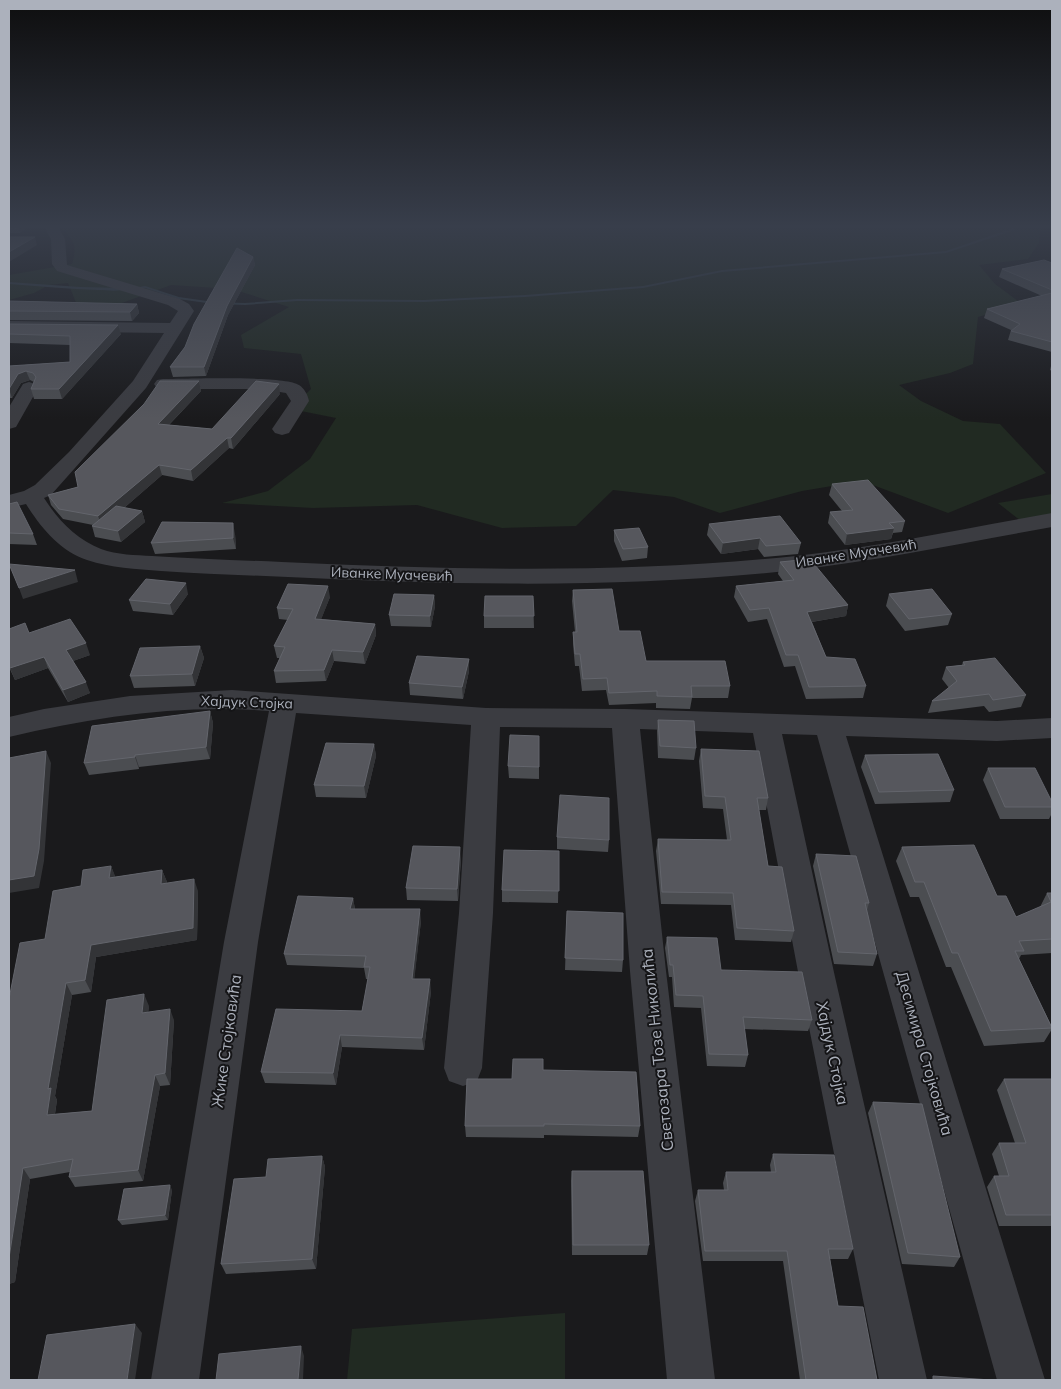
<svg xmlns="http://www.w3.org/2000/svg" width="1061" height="1389" viewBox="0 0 1061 1389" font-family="Mulish,sans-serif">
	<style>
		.green { fill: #212a22 }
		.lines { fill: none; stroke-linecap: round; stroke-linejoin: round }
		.stream { fill: #2f3941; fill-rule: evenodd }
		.minor { fill: #3b3c41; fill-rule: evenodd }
		.wall { fill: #4b4d51 }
		.shaded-wall { fill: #333437 }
		.building { fill: #56575d; stroke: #63656c }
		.labels { text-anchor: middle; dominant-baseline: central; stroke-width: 4; stroke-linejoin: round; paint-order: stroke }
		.street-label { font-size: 14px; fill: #acb1bc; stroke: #151517 }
		.near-street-label { font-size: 16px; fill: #acb1bc; stroke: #151517 }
	</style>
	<rect width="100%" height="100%" fill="#1a1a1c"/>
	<path class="green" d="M59,225H1052V228L1040,230L1039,243L1028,259L979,265L995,284L1022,304L978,317L973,364L950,373L899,385L921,401L963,421L1000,424L1046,473L948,513L862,481L802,491L720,513L674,497L613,490L576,526L502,528L417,505L313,508L222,503L268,491L310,459L336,418L291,409L311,389L301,354L244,348L241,335L289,307L232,289L171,285L111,307L77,305L68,283L49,285L34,293L9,300V275L72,264C78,243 73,240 59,225Z
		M1052,494V516L1021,521L998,503Z
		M565,1313V1380H347L352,1329Z"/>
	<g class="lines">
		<path class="stream" d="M1014,225H1018L1015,230L946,253L722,272L643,288L525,297L424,302L297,301L245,305L214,304L178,299L145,288L136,289L134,288L145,286L179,297L214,302L245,303L297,299L424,300L525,295L643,286L722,270L946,251L1013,228Z
			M9,282L80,287L123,288L125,289C118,292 107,290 98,290C69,289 39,286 9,284Z"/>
		<path class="minor" d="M43,225H57L65,239L67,265L180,299L189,304L194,311L146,388L51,495L44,498C58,520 76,539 101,549C117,555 136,555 152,556C195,559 239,560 282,562C453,570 625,574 796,556C882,546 967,528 1052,513V527C967,542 882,560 796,570C627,589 457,585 288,577C245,575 203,574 161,571C136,569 111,568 87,560C60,551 41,528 26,504L9,508V495L24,491L35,485L69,452L133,381L164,333L9,331V321L170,323L178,311L168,305L57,271L52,264L51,239Z
			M163,379C186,379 285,375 299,385C304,388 308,395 309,401L289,433L282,435L275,433L272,429L291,401L286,393L261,389H163L157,388L154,384L157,380Z
			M29,382L35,384L38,388L16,427L9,429V407L23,384Z
			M232,690L486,708L625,709L997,721L1052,718V738L997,741L846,736L1045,1380H997L817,735L782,734L835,977L927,1380H879L799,977L753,733L640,729L666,971L715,1380H667L630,971L612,728L500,727L493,913L482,1068L477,1081L463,1086L449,1081L444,1068L459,913L471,725L296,713L258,942L199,1380H151L224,942L269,711C182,704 94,717 9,737V717L44,709L130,696Z"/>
	</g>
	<path class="wall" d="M9,225H25L24,226L25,229L20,233H9Z
		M253,257L255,265L228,315L206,376L173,377L170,367Z
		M1052,263V352L1008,340L1011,330L984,318L987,309L1042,296L999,277L1002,269Z
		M9,301L137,304L139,313L132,321L9,320Z
		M9,324L121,334L62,399H34L31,389L34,382L30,380L21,383L12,398H9V366L70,362V345L9,343Z
		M1052,362V371L1050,370Z
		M199,381L201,391L169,425L212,429L280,394L233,449L229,448L193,481L162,475L124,508L142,511L145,522L121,542L95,537L92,526L93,525L63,519L51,505L48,495L78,487Z
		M832,484L905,521L902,532L893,533L891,539L845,545L828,523L830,512L842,511L829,495Z
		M9,504L33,534L37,545L9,544Z
		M709,524L801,543L798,554L764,557L758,549L721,554L707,535Z
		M614,530L648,547L647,558L622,561L614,541Z
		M235,534L236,549L155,554L151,543Z
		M780,562L848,605L846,616L812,622L826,657L866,686L863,698L806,699L795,666L784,667L767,619L748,622L734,597L736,586L783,581L778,574Z
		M573,590L619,631L646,661L730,686L728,698H692L690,709L656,708V703L609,705L606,690L582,691L579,666H575L573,644V632H575L572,601Z
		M188,594L173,615L133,611L129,600Z
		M889,594L952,614L948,625L905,631L886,606Z
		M434,595L435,606L431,627L391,626L389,615Z
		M533,596L534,628H484V616Z
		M330,597L321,619L375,624L376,635L365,664L334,661L326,681L276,683L274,671L280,658H277L274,646L288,620L279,619L277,608Z
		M29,633L90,655L73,661L90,693L68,702L48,668L15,680L9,667Z
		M200,646L204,658L195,686L134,688L130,676Z
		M469,659V671L463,699L410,695L409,683Z
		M963,662L1026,695L1021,707L989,712L984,706L928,713L932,701L949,688L942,679L946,667L962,665Z
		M210,711L213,723L210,759L139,767V769L89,775L84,763Z
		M658,720L696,748L694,760L658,758L657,731Z
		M539,736V779L509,778L508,766Z
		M374,744L376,756L366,798L316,797L314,785Z
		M701,749L768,798L766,810H759L768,866L794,931L791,942L735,940L731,905L661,904L656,851L658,839L727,840L723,809L703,808L699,761Z
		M865,755L954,790L950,802L875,804L861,767Z
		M988,768L1052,802V813L1049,819H1000L983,780Z
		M557,837L609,840L608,852L557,849Z
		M902,847L997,896L1016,917L1040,907L1047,893H1052V953L1021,955L1019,959L1052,1027V1029L1044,1042L984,1046L951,967H946L919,897H910L896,861Z
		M559,851L558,903L502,902V890Z
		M816,854L869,903L867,910L877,954L873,966L834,964L813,866Z
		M461,859L458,901L407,900L406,888Z
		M111,866L115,877L162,870L167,882L166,883L198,891L197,940L96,957L91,992L72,995L55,1096L57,1100L55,1114L92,1111L149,1006L148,1012L174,1020L170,1085L160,1086L143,1181L75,1187L69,1177L70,1172L30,1179L15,1282L9,1284L45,939L81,886Z
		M353,898L355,909L421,921L414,979L431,991L424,1050L342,1047L336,1085L265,1083L261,1072L362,1011L368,979H366L364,968L287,965L284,954Z
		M567,911L623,960L622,972L565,970Z
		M667,937L721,970L812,1020L808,1031L744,1029L748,1055L745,1067L707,1066L701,1008L674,1007L672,977H669L665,948Z
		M543,1070L640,1126L638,1137L544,1135V1138L466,1137L465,1126L512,1079Z
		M1004,1079H1052V1226H999L987,1187L994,1176H999L992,1154L999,1143H1015L997,1090Z
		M873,1102L960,1257L954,1267L902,1264L868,1113Z
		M773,1154L853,1249L848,1259H830L838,1306L877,1380H800L783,1261H703L695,1201L698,1190H724L723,1183L726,1172H771L770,1165Z
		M322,1156L325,1167L316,1269L226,1274L221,1264L266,1177Z
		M572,1171L649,1245L647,1255H572L571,1181Z
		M172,1190L168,1220L122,1225L118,1220Z"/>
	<path class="shaded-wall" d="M18,225H25L24,226L25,229L20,233Z
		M35,237L37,245L9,262V252Z
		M253,257L255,265L228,315L206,376L204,367L227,306Z
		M137,304L139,313L132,321L130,312Z
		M118,325L121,334L62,399L59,389Z
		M26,371L30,380L21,383L12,398L9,389L18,374Z
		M199,381L201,391L160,434L158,424Z
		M279,384L280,394L233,449L231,438Z
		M227,438L229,448L193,481L191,470Z
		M159,465L162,475L102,527L98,516Z
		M142,511L145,522L121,542L118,531Z
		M233,523L235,534L236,549L233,538Z
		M894,528L891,539L845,545L847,534Z
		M760,538L758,549L721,554L723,543Z
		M75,570L78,582L23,599L19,588Z
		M186,583L188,594L173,615L170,604Z
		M328,586L330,597L317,630L315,619Z
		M434,595L435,606L431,627L430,616Z
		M848,605L846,616L805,623L807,612Z
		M375,624L376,635L365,664L363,652Z
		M86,643L90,655L70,662L66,650Z
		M200,646L204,658L195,686L192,674Z
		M332,650L334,661L326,681L324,670Z
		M44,657L48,668L15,680L10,668Z
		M469,659V671L463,699L462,687Z
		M86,682L90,693L68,702L63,690Z
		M210,711L213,723L210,759L206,747Z
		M374,744L376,756L366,798L364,786Z
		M46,751L51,763L44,861L39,888L9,893V880Z
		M135,755L139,767V769L135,757Z
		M460,847L461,859L458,901L457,889Z
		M111,866L116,878H109Z
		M162,870L167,882L166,896L161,884Z
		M194,879L198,891L197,940L96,957L91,992L85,980L91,945Z
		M353,898L355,910L350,909Z
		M420,909L421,921L413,991L412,979Z
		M430,979L431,991L424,1050L422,1038Z
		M66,983L72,995L55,1096L57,1100L53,1126L47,1115L48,1089Z
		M144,994L149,1006L147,1025L142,1013Z
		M170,1009L174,1020L170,1085L165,1073Z
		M340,1035L342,1047L336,1085L333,1073Z
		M155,1075L160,1086L143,1181L138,1170Z
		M322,1156L325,1167L316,1269L312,1259Z
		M23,1168L30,1179L15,1282L9,1284V1258Z
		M170,1185L172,1190L168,1220L165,1215Z
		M135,1324L142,1333L135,1380H127Z
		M301,1346L304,1356L303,1380H298Z"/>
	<path class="building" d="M9,237H35L9,252Z
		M237,248L253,257L227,306L204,367H170L185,347L194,324Z
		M1044,260L1052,263V290L1002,269Z
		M1052,293V342L1011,331L1020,324L987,309Z
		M9,301L137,304L130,312L9,311Z
		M9,324L118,325L59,389H31L36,377L33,373L26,371L18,374L9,389V366L70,362V336L9,334Z
		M160,381H199L158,424L212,429L256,381L279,384L231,438H227L191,470L159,465L98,516L59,509L48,495L78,487L75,472L144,404Z
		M868,480L905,521L889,523L894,528L847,534L830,512L853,510L832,484Z
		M17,502L33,534L9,533V504Z
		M116,506L142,511L118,531L92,526Z
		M780,516L801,543L766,546L760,538L723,543L709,524L752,519Z
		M162,522L233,523V538L151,543Z
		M639,528L648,547L623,549L614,530Z
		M810,559L848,605L807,612L826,657L855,659L866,686L809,687L798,655H786L769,608L750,610L736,586L794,580L780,562Z
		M9,564L75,570L19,588Z
		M146,579L186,583L170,604L129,600Z
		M288,584L328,586L315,619L375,624L363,652L332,650L324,670L274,671L285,647L274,646L293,609L277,608Z
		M612,589L619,631H640L646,661H725L730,686H691L692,697L657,696V691L609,693L607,678L583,679L580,654H575L573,632H577L573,590Z
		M932,589L952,614L909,619L889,594Z
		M394,594L434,595L430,616L389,615Z
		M485,596H533L534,616H484Z
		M70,619L86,643L66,650L86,682L63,690L44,657L10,668L9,666V629L25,623L29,633Z
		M200,646L192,674L130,676L140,648Z
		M417,656L469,659L462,687L409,683Z
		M995,658L1026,695L993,700L989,694L932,701L957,681L946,667L965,665L963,662Z
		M210,711L206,747L135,755V757L84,763L92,726Z
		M658,720L694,721L696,748L660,746Z
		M510,735L539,736V767L508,766Z
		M326,743L374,744L364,786L314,785Z
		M701,749L759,751L768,798H757L768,866L782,867L794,931L737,928L733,893L662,892L658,839L731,840L725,797L705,796Z
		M46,751L39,849L34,876L9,880V758Z
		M938,754L954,790L879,792L865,755Z
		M988,768H1035L1052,802V807H1005Z
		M560,795L609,798V840L557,837Z
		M974,845L997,896H1006L1016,917L1051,902L1047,893H1052V939L1019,941L1024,951H1015L1052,1028L991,1031L958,953H952L924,882H915L902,847Z
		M413,846L460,847L457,889L406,888Z
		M504,850L559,851V891L502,890Z
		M816,854L856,856L869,903H865L877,954L838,952Z
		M111,866L109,878L162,870L161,884L194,879L193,928L91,945L85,980L66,983L48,1089L51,1088L47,1115L92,1111L107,1000L144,994L142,1013L170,1009L165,1073L155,1075L138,1170L69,1177L73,1159L23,1168L9,1258V999L20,943L45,939L53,891L81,886L83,870Z
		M298,896L353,898L350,909H420L412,979H430L422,1038L340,1035L333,1073L261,1072L276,1009L362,1011L370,967H364L366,956L284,954Z
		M567,911L623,913V960L565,958Z
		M667,937L717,938L721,970L802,972L812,1020L743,1017L748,1055L709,1054L703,996L676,995L673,965H670Z
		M513,1059H543V1070L636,1072L640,1126L544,1124V1126H465L467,1079H512Z
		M1004,1079H1052V1215H1006L994,1176H1009L999,1143H1026Z
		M873,1102L922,1104L960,1257L908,1253Z
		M773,1154L834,1155L853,1249H828L838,1306L863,1307L877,1380H806L787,1251H705L698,1190H728L726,1172H776Z
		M322,1156L312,1259L221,1264L234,1179L266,1177L268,1159Z
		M572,1171H643L649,1245H573Z
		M170,1185L165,1215L118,1220L124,1189Z
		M135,1324L127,1380H38L47,1335Z
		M301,1346L298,1380H216L219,1354Z
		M933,1376L991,1380H933Z"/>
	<linearGradient id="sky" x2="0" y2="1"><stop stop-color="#0e0e0f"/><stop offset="0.54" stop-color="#383e4b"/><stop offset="1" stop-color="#383e4b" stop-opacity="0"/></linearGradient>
	<rect width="1061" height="419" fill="url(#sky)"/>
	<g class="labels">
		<g class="street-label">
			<text transform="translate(856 553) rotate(-9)">Иванке Муачевић</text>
			<text transform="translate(392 574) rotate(2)">Иванке Муачевић</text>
			<text transform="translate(247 702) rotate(2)">Хајдук Стојка</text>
		</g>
		<g class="near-street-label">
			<text transform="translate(226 1041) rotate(-82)">Жике Стојковића</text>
			<text transform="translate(657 1050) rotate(-96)">Светозара Тозе Николића</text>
			<text transform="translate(833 1053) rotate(78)">Хајдук Стојка</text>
			<text transform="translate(925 1053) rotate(74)">Десимира Стојковића</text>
		</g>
	</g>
	<rect width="1061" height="1389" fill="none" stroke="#acb1bc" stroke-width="20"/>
</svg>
